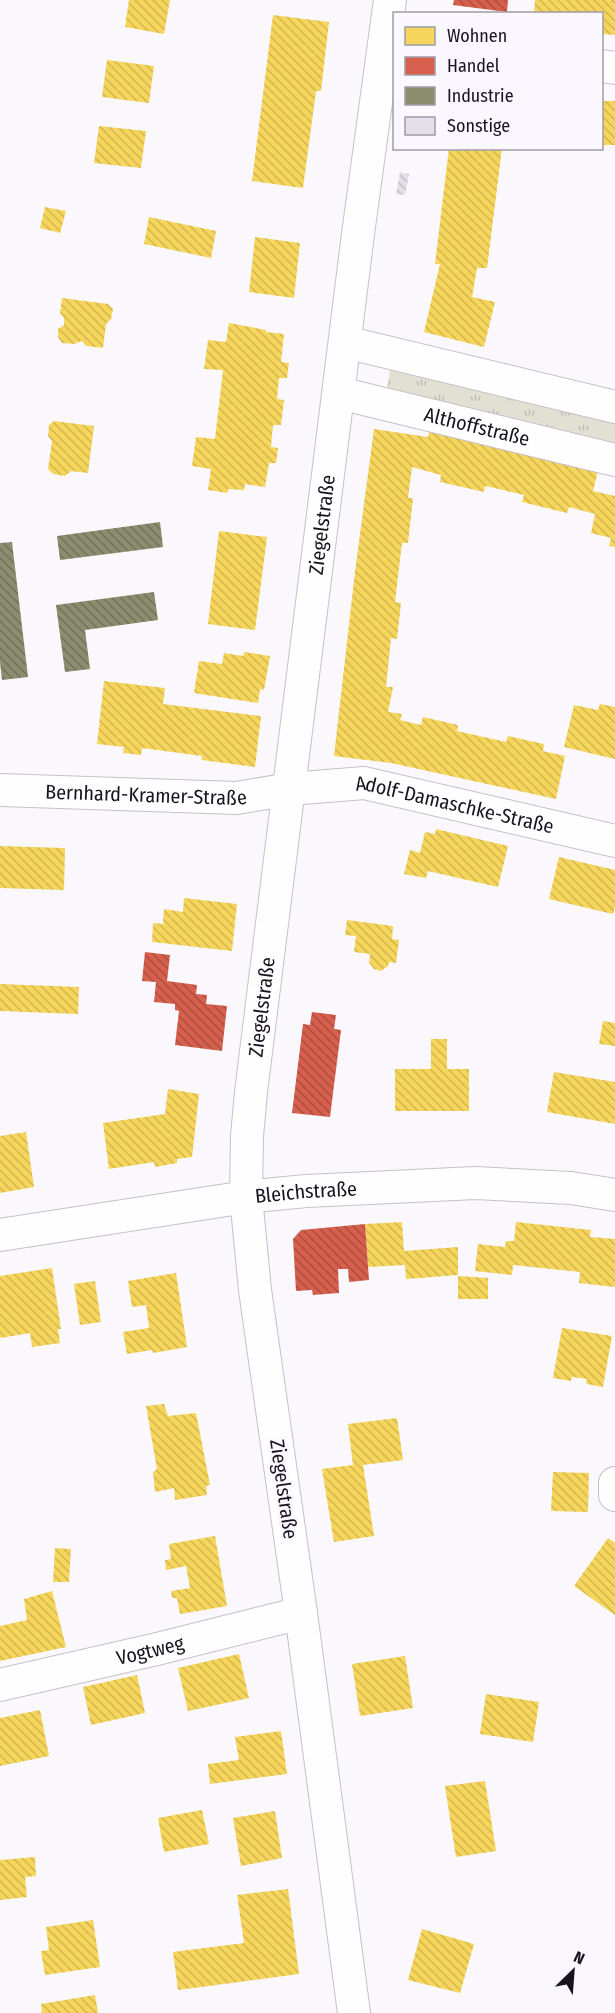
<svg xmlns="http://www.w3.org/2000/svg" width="615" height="2013" viewBox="0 0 615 2013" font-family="'Fira Sans Condensed',sans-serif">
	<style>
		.grass { fill: url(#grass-tufts) }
		.homes { fill: url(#homes-back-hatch) }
		.shops { fill: url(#shops-back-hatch) }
		.industry { fill: url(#industry-back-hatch) }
		.building { fill: url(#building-back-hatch) }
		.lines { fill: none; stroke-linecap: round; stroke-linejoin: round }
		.minor-casing { stroke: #c4c0c9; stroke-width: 34 }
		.minor { stroke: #fefeff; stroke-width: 32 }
		.labels { text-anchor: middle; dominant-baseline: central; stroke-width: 6; stroke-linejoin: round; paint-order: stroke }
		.street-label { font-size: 20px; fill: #19131f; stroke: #faf7fe }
	</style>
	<defs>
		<pattern id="grass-tufts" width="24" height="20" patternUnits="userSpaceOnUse" patternTransform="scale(1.5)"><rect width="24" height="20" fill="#e2e0d3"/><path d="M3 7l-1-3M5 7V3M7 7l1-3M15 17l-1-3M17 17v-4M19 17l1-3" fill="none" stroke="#c1bfb5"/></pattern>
		<pattern id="homes-back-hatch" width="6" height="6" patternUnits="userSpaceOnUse" patternTransform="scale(1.5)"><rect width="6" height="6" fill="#f6d55c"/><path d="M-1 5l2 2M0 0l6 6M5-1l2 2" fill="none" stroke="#d2b650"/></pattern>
		<pattern id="shops-back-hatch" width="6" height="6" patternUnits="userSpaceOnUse" patternTransform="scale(1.5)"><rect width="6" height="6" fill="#d6604d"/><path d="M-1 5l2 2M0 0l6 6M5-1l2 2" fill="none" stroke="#ad4e3f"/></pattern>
		<pattern id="industry-back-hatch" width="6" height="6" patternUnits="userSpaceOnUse" patternTransform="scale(1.5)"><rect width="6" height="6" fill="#8c8c6e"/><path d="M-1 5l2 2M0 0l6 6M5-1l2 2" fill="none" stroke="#72715a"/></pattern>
		<pattern id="building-back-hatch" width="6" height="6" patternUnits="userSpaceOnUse" patternTransform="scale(1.5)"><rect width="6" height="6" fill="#e4dfe9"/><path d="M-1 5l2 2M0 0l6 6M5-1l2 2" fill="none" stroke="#c3bec7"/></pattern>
	</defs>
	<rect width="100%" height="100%" fill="#faf8fd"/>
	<path class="grass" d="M391,362L615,417V451L386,395Z"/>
	<path class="homes" d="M129,0H170L164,34L125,27Z
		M535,0H615V35L602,34V14H534Z
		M273,15L329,22L321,91H316L303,188L252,181Z
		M107,60L154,66L149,103L102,97Z
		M602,101H615V145H602Z
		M99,126L146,131L141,168L94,163Z
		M449,148H502L487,268H477L472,297L495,302L484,347L424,332L440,264H435Z
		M45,207L66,211L60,233L40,228Z
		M149,217L216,231L211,258L144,244Z
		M255,237L300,243L294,298L249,292Z
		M62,298L108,304L113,309L111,319L106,324L103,348L86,346L82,341L74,344L62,343L58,337V329L64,325V318L60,313Z
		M229,323L266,330V332L284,334L281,362L289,363L287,378H279L277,399L284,400L281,425H273L271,447L278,448L276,463H269L265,487L245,484L244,490L228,489V493L208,490L211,469L192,466L196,437L215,439L223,370L204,369L208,340L226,342Z
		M54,421L94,426L88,473L71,471L65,476L53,474L48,469L52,441L48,436L49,425Z
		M431,426L599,467L593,491L615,496V547L609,546L611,538L591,533L595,514L569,507L567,513L522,502L524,495L503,490L485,486L484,492L440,482L441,475L412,467L408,498H413L408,543H402L398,576L395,602L401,603L397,639L391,638L386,687H393L388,712L402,714L400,720L421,725L423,717L458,725L457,731L506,742L508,736L544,744L543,751L565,756L556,799L391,763L334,756L355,572L374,429L428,437Z
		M219,531L267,537L255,630L208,624Z
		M244,652L270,656L264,690L260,689L258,703L194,693L199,661L222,664L224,653L243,656Z
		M104,681L165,688L163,704L261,716L255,767L202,760V756L142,748L141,755L123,753L124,747L97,744Z
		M600,704L615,707V759L564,747L574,705L598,710Z
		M436,829L508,846L498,887L428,871L426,878L404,874L410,850L420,853L425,832L435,834Z
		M0,846L65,848L64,890L0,888Z
		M559,857L615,870V907L613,914L549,899Z
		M184,898L237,904L232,951L152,942L153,923L163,924L164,909L183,912Z
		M347,920L393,926L392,939L399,940L396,963L389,962L388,966L381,971L374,969L369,963L370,954L354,952L356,936L345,935Z
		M0,984L79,987L78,1014L0,1011Z
		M603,1021L615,1023V1046L599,1044Z
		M431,1039H447V1069H469V1111H395V1069H431Z
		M554,1072L615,1082V1124L547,1112Z
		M168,1089L199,1094L192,1157L177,1159V1163L155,1167L154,1162L109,1169L103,1123L165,1114Z
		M26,1132L34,1187L0,1193V1136Z
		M402,1222L404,1251L458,1247V1275L406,1279L405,1265L368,1267L365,1224Z
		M516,1222L591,1230L590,1237L615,1239V1287L579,1283L580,1272L513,1265L512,1275L475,1271L478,1244L505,1247L506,1241H514Z
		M52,1268L61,1329H58L60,1343L32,1347L30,1333L0,1338V1276Z
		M176,1273L187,1347L153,1353L152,1350L127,1354L123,1332L149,1328L146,1305L132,1307L128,1281Z
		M458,1276L488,1278V1299H458Z
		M95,1281L101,1322L80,1325L74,1284Z
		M562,1328L612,1336L603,1387L586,1384L587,1379L572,1377L571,1381L553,1378Z
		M164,1404L168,1416L196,1413L210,1485L206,1486L207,1495L175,1500L174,1488L155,1492L153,1472L157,1469L146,1406Z
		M397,1418L403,1460L363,1465L374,1536L334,1542L322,1469L353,1465L348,1424Z
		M553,1472L589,1473L588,1512L551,1511Z
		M215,1536L227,1606L180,1614L177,1598H172L171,1591L190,1588L186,1566L166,1570L165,1560L171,1559L169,1544Z
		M608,1538L615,1543V1615L574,1586Z
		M55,1548L71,1549L69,1582H53Z
		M52,1591L66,1647L0,1661V1626L27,1620L24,1599Z
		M239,1654L249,1698L188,1711L178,1668Z
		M405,1656L413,1708L360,1716L352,1664Z
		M137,1675L145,1713L91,1725L83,1687Z
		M486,1694L539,1702L533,1742L480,1734Z
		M40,1710L49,1756L0,1766V1718Z
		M281,1731L287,1774L210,1784L208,1764L239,1760L235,1737Z
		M485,1781L496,1851L456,1857L445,1786Z
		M202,1810L209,1844L164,1852L158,1818Z
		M275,1811L282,1858L241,1866L233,1818Z
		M35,1857L36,1876L25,1877L27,1897L0,1900V1860Z
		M288,1889L299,1974L178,1990L173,1952L244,1943L237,1895Z
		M93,1920L100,1967L45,1975L41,1951L49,1950L46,1927Z
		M422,1929L474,1944L460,1993L408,1980Z
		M95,1995L98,2013H42L41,2004Z"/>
	<path class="shops" d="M454,0H508L507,12L453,5Z
		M145,952L170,955L167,981L197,985L196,994L207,995L206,1004L227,1006L222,1051L175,1045L179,1011L175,1010V1004L154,1002L156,982L142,981Z
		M312,1012L336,1015L334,1029L341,1030L330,1117L292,1113L303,1024L310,1025Z
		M365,1224L369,1280L349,1282L348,1269H338L339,1293L313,1295L312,1290L296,1291L293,1239L301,1230Z"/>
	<path class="industry" d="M160,522L163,547L60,560L57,536Z
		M12,542L28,677L2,680L0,662V543Z
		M154,592L158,620L85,630L90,669L65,672L56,605Z"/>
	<path class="building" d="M400,172L409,174L405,195L396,194Z"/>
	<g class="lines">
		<defs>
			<g id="minor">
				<path d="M602,66L615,68"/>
				<path d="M345,342L615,407"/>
				<path id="s1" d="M339,393L615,460"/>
				<path id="s2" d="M0,790L237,798L290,789L364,783L615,841"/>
				<path id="s3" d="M0,1235L246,1197L306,1191L476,1183L571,1188L615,1195"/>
				<path d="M615,1483V1495"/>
				<path id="s4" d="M0,1685L157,1649L301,1613"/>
				<path id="s5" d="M354,2013L301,1613L255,1290L246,1197L247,1136L251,1092L358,234L390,0"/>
			</g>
		</defs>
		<use href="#minor" class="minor-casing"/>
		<use href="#minor" class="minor"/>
	</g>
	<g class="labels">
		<g class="street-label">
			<text stroke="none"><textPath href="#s1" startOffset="142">Althoffstraße</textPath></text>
			<text stroke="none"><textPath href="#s5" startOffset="1500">Ziegelstraße</textPath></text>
			<text stroke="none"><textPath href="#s2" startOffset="146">Bernhard-Kramer-Straße</textPath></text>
			<text stroke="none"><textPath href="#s2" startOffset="458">Adolf-Damaschke-Straße</textPath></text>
			<text stroke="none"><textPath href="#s5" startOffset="1014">Ziegelstraße</textPath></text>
			<text stroke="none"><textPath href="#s3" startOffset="309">Bleichstraße</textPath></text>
			<text transform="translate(284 1489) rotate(82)">Ziegelstraße</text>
			<text stroke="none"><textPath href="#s4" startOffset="154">Vogtweg</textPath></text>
		</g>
	</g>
	<rect x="393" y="12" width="210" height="138" fill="#faf7fe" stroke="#a09ca5" stroke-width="1.5"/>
	<rect x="405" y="27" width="30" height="18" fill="#f6d55c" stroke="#a09ca5" stroke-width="1.5"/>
	<text x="447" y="42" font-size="18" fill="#19131f">Wohnen</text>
	<rect x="405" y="57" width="30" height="18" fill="#d6604d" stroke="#a09ca5" stroke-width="1.5"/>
	<text x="447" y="72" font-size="18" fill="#19131f">Handel</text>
	<rect x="405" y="87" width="30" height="18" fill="#8c8c6e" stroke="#a09ca5" stroke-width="1.5"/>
	<text x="447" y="102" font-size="18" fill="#19131f">Industrie</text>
	<rect x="405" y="117" width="30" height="18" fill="#e4dfe9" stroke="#a09ca5" stroke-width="1.5"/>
	<text x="447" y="132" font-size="18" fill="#19131f">Sonstige</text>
	<g transform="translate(573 1971) rotate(25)" stroke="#faf7fe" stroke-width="4.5" paint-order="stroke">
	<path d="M0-4.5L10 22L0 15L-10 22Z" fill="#19131f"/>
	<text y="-9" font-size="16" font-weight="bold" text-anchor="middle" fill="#19131f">N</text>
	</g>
</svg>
